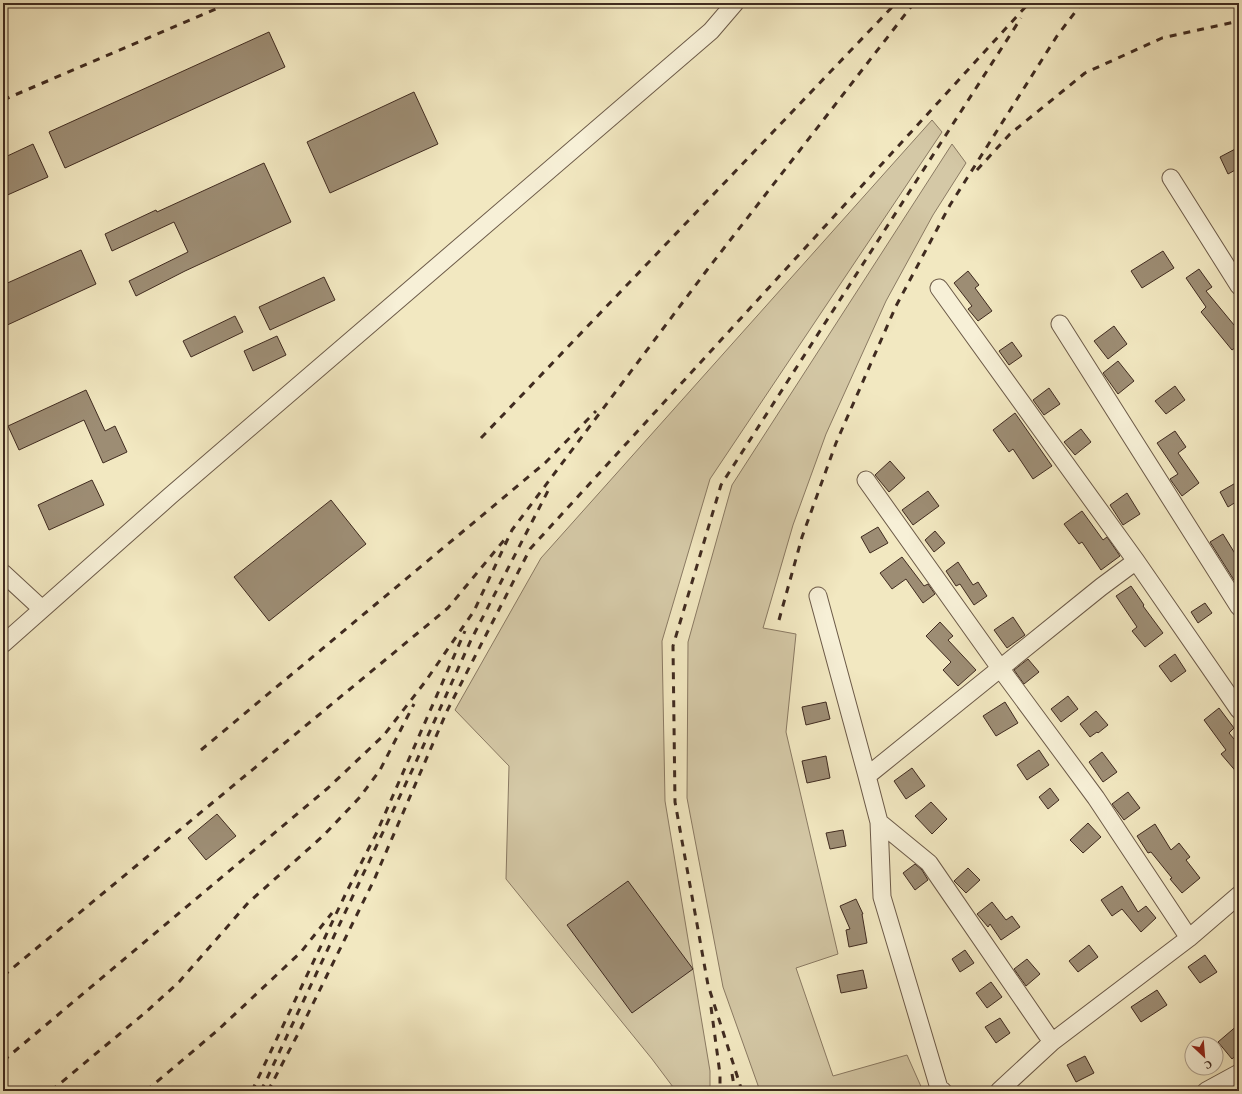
<svg xmlns="http://www.w3.org/2000/svg" width="1242" height="1094" viewBox="0 0 1242 1094" font-family="Vollkorn,serif">
	<style>
		.green { fill: #d4c8a6; stroke: #8a7a63 }
		.building { fill: #9d8d74; stroke: #402b20 }
		.lines { fill: none; stroke-linecap: round; stroke-linejoin: round }
		.minor-casing { stroke: #6c5a48; stroke-width: 19 }
		.minor { stroke: #f7f0d7; stroke-width: 17 }
		.rail { stroke: #402b20; stroke-width: 3; stroke-dasharray: 7 7; stroke-linecap: butt }
	</style>
	<rect width="100%" height="100%" fill="#f2e8c1"/>
	<filter id="stains"><feTurbulence type="fractalNoise" baseFrequency=".005" numOctaves="4"/><feColorMatrix values="0 0 0 0 .2 0 0 0 0 .09 0 0 0 0 .02 0 0 0 .5 -.17"/></filter>
	<radialGradient id="worn" r=".72"><stop offset=".6" stop-color="#630" stop-opacity="0"/><stop offset="1" stop-color="#630" stop-opacity=".3"/></radialGradient>
	<path class="green" d="M932,120L942,132L710,479L662,641L665,801L710,1071V1091H676L652,1059L506,879L509,766L455,710L541,558Z
		M952,144L966,163L933,215L886,301L826,434L793,525L763,628L796,634L786,732L838,954L796,968L833,1076L907,1055L923,1091H760L723,987L687,798L688,642L732,485Z"/>
	<path class="building" d="M269,32L285,67L65,168L49,132Z
		M414,92L438,144L330,193L307,142Z
		M33,144L48,177L3,197V158Z
		M1239,147V168L1228,174L1220,157Z
		M264,163L291,222L185,271L136,296L129,281L188,252L174,222L112,251L105,234L156,210L157,212Z
		M81,250L96,284L3,327V285Z
		M1163,251L1174,268L1142,288L1131,271Z
		M1199,269L1212,287L1206,291L1239,331V345L1232,350L1201,312L1206,307L1186,278Z
		M968,271L979,285L975,288L992,311L978,321L968,309L972,306L954,283Z
		M324,277L335,300L270,330L259,307Z
		M235,316L243,332L191,357L183,341Z
		M1114,326L1127,344L1108,359L1094,341Z
		M277,336L286,355L253,371L244,351Z
		M1012,342L1022,356L1009,365L999,351Z
		M1118,361L1134,381L1118,394L1103,373Z
		M1175,386L1185,400L1166,414L1155,401Z
		M1049,388L1060,404L1044,415L1033,400Z
		M86,390L105,431L115,426L127,452L103,463L84,420L19,450L8,426Z
		M1015,413L1052,466L1033,479L1013,449L1009,452L993,430Z
		M1081,429L1091,442L1075,455L1064,442Z
		M1175,431L1186,447L1178,453L1199,483L1182,496L1170,479L1178,474L1157,443Z
		M890,461L905,478L889,492L875,475Z
		M92,480L104,505L49,530L38,505Z
		M1239,481V500L1228,507L1220,492Z
		M928,491L939,506L913,525L902,510Z
		M1127,493L1140,514L1123,525L1110,505Z
		M331,500L366,544L269,621L234,577Z
		M1082,511L1103,540L1107,537L1120,556L1101,570L1082,542L1079,544L1064,524Z
		M878,527L888,543L870,553L861,537Z
		M935,531L945,543L934,552L925,540Z
		M1223,534L1239,560V588L1210,542Z
		M902,557L924,586L928,584L935,594L923,603L906,579L892,589L880,573Z
		M958,562L973,585L978,582L987,596L974,605L960,584L956,586L946,571Z
		M1131,586L1144,605L1143,606L1163,633L1145,647L1132,631L1137,627L1116,596Z
		M1205,603L1212,613L1198,623L1191,612Z
		M1013,617L1025,635L1007,648L994,630Z
		M940,622L953,636L948,640L976,670L958,686L943,670L951,662L926,636Z
		M1175,654L1186,671L1171,682L1159,666Z
		M1028,659L1039,672L1024,684L1014,670Z
		M1068,696L1078,709L1061,722L1051,709Z
		M826,702L830,719L806,725L802,707Z
		M1005,702L1018,723L996,736L983,716Z
		M1219,708L1234,728L1229,733L1239,745V775L1221,754L1226,750L1204,720Z
		M1096,711L1108,725L1098,733L1097,732L1090,737L1080,724Z
		M1039,750L1049,765L1027,780L1017,765Z
		M1102,752L1117,772L1103,782L1089,762Z
		M826,756L830,778L807,783L802,761Z
		M912,768L925,786L906,799L894,781Z
		M1050,788L1059,800L1048,809L1039,797Z
		M1128,792L1140,808L1124,820L1112,804Z
		M931,802L947,819L932,834L915,816Z
		M217,814L236,836L206,860L188,838Z
		M1088,823L1101,837L1083,853L1070,840Z
		M1155,824L1171,850L1179,843L1190,857L1186,860L1200,878L1182,893L1170,879L1172,878L1151,852L1148,853L1137,836Z
		M843,830L846,846L830,849L826,833Z
		M915,864L922,870L928,880L915,890L903,873Z
		M968,868L980,880L966,893L954,881Z
		M628,881L693,969L632,1013L567,925Z
		M1122,886L1138,912L1146,906L1156,918L1141,932L1122,909L1112,916L1101,900Z
		M856,899L863,914H862L867,943L849,947L846,930L850,929L840,906Z
		M992,902L1006,920L1012,916L1020,927L1001,940L990,924L988,927L977,914Z
		M1089,945L1098,957L1078,972L1069,961Z
		M965,950L974,963L960,972L952,959Z
		M1205,955L1217,972L1200,983L1188,967Z
		M1027,959L1040,974L1026,986L1014,969Z
		M863,970L867,988L841,993L837,975Z
		M991,982L1002,997L987,1008L976,993Z
		M1157,990L1167,1005L1141,1022L1131,1007Z
		M1000,1018L1010,1033L996,1043L985,1027Z
		M1239,1024V1053L1232,1059L1218,1042Z
		M1085,1056L1094,1073L1076,1082L1067,1065Z"/>
	<g class="lines">
		<defs>
			<path id="minor" d="M1171,178L1239,286
				M939,288L1136,561L1239,710
				M1060,324L1239,607
				M866,480L1000,668L1096,798L1189,938
				M3,573L42,609
				M818,596L867,776
				M3,644L170,496L711,31L735,3
				M879,822L929,863L1052,1042
				M943,1091L939,1088L882,897L879,822L867,776L1101,587L1136,561
				M999,1091L1052,1042L1189,938L1239,895
				M1206,1091L1239,1073"/>
		</defs>
		<use href="#minor" class="minor-casing"/>
		<use href="#minor" class="minor"/>
		<path class="rail" d="M3,100L230,3
			M977,170L1010,134L1085,73L1162,38L1239,21
			M481,438L896,3
			M779,620L802,537L836,443L896,306L950,205L1057,36L1082,3
			M201,750L545,463L596,411
			M3,976L448,608L505,539
			M711,1007L720,1074V1091
			M3,1061L328,788L384,735L425,682L474,611L512,530L707,270L914,3
			M732,1074L735,1091
			M51,1091L146,1012L179,982L248,903L324,835L360,797L380,770L414,704
			M146,1091L218,1030L301,952L332,913
			M252,1091L347,891L377,832L465,631
			M261,1091L416,762L471,640L550,487
			M268,1091L299,1032L374,880L447,711L530,549L1029,3
			M742,1091L708,985L675,802L673,646L721,485L1021,18"/>
	</g>
	<rect width="1242" height="1094" fill="none" stroke="#f2e8c1" stroke-width="16"/>
	<rect x="4" y="4" width="1234" height="1086" fill="none" stroke="#402b20" stroke-width="2"/>
	<rect x="8" y="8" width="1226" height="1078" fill="none" stroke="#402b20"/>
	<g transform="translate(1204 1056) rotate(154)"><circle r="19" fill="#f7f0d7" stroke="#aea18e"/>
	<path d="M0-3L7 15L0 10L-7 15Z" fill="#8f2418"/>
	<text y="-6" font-size="11" font-weight="bold" text-anchor="middle" fill="#402b20">С</text>
	</g>
	<rect width="100%" height="100%" filter="url(#stains)"/>
	<rect width="100%" height="100%" fill="url(#worn)"/>
</svg>
